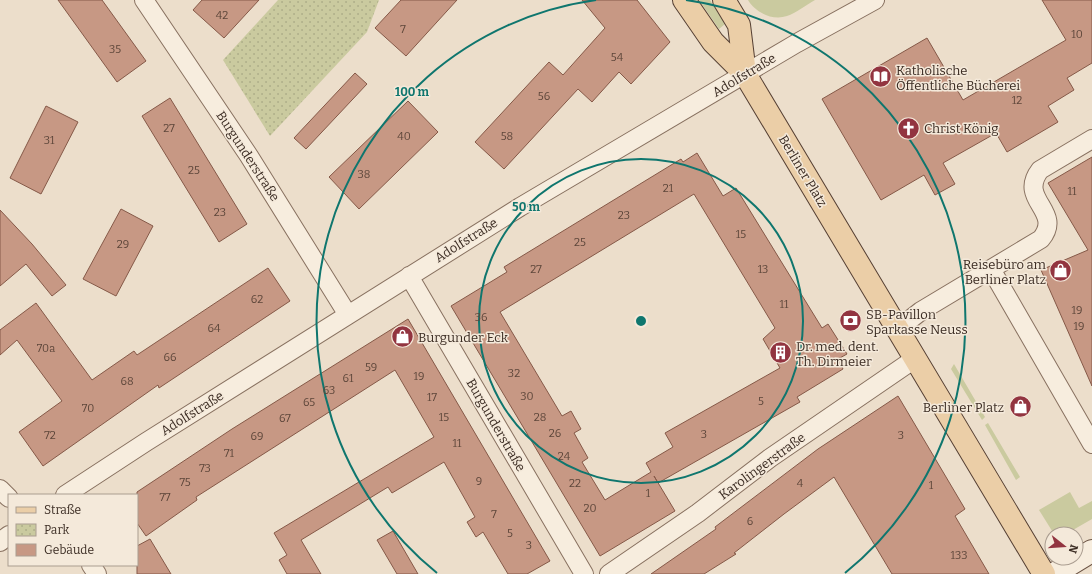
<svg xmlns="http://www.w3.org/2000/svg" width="1092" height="574" viewBox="0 0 1092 574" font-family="Bitter,serif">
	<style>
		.grass { fill: #caca9f }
		.park { fill: url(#park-dots) }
		.building { fill: #c79884; stroke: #855948; fill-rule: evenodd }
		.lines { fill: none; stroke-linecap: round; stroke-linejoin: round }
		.minor-casing { stroke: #887160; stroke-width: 20 }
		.secondary-casing { stroke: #6a5243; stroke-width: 24 }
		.primary-casing { stroke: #564034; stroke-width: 24 }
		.minor { stroke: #f7edde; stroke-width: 18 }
		.secondary { stroke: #f7edde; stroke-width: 22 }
		.primary { stroke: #ebcea7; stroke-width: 22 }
		.ring { fill: none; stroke: #0f766e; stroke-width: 2 }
		.labels { text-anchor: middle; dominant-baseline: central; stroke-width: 3; stroke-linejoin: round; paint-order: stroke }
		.number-label { font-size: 11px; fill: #5d463a }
		.poi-label { font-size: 13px; fill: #3a2b22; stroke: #f4e9da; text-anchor: start }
		.street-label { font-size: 13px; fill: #3a2b22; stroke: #f4e9da }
		.centre { fill: #0f766e; stroke: #f4e9da; stroke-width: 2 }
		.ring-label { font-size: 12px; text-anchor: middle; font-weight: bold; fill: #0f766e; stroke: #f4e9da; stroke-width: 3; stroke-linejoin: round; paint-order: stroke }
	</style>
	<defs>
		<pattern id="park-dots" width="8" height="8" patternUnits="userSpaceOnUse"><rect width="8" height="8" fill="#caca9f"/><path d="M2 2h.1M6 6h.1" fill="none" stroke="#aeae89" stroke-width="1.8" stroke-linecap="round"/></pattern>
	</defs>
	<rect width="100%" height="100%" fill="#ecdecb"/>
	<path class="grass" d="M699,0H710L725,24L719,29Z
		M748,0H815C806,5 796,13 787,16C772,21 755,12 748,0Z
		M954,364L985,417L982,420L951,369Z
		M988,423L1020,477L1016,480L985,425Z
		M1070,492L1079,508L1092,501V519L1066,534H1054L1039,510Z"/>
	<path class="park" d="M278,0H379L367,32L270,136L223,60Z"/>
	<path class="building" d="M58,0H102L146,61L117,82Z
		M202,0H259L224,38L193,10Z
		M401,0H457L406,56L375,28Z
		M582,0H637L670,42L631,84L619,72L592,102L578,89L504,169L475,142L549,62L563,75L605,28Z
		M1042,0H1092V63L1067,78L1074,90L1048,106L1058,122L1007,152L996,133L943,163L955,184L935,195L924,175L881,200L822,99L927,38L963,100L1066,40Z
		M355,73L367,84L306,149L294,138Z
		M170,98L247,224L219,242L142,116Z
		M408,101L438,132L359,209L329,177Z
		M46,106L78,122L41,194L10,178Z
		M697,153L723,196L736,188L822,328L828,324L847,354L838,359L843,369L797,397L800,402L658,483L654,476L675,511L600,556L451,306L507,272L504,267L681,159L683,162ZM694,194L775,328L763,339L780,368L665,433L673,447L646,463L651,472L605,500L582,462L588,458L574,433L581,429L571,411L562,416L500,312Z
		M1092,157V386L1041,270L1088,250L1048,183Z
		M121,209L153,226L116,296L83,279Z
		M0,210L32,244L66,285L52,296L26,264L0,286Z
		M268,268L290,301L159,388L158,385L43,466L19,432L62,401L17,340L0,355V330L36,303L92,380L134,351L137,355Z
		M408,319L550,561L527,574H508L483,532L476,537L467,522L475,517L444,462L392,493L388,487L301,540L321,574H287L279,560L287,555L274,533L434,437L395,370L196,497L197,500L146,536L137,523V492L232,429Z
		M898,396L965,509L955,516L989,574H892L834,477L784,514L734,553L736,554L704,574H651L716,529L715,527L818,449Z
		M393,531L418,574H397L377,540Z
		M150,539L171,574H137V546Z"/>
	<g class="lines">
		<defs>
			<path id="minor" d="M144,0L249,156L348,315
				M991,269L1092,444
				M409,276L584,574
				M898,329L921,311L1041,239C1064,211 1017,200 1040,170L1092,139
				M0,489L9,498
				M65,495L146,442L520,207L797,43L875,0
				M0,542L9,535
				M91,565L97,574
				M609,574L698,513L770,458L916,358"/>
			<path id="secondary" d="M1054,574L1092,551"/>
			<path id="primary" d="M684,0L713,42L745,74L1044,574
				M724,0L739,25L745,74"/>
		</defs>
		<use href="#minor" class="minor-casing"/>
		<use href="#secondary" class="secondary-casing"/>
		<use href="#primary" class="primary-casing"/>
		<use href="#minor" class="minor"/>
		<use href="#secondary" class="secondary"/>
		<use href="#primary" class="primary"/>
	</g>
	<g class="ring">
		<circle cx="641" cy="321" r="162"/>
		<path d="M437 573A324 324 0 0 1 596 0M686 0A324 324 0 0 1 845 573"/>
	</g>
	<defs>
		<symbol id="library-disc" viewBox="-11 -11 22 22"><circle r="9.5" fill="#923440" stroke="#f4e9da"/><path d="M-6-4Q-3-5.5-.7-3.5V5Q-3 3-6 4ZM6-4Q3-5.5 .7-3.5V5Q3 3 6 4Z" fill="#fff"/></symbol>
		<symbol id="church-disc" viewBox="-11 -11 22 22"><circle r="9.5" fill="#923440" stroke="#f4e9da"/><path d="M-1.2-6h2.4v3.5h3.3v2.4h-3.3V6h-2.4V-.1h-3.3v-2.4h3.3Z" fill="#fff"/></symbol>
		<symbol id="shop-disc" viewBox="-11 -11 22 22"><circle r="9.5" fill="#923440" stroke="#f4e9da"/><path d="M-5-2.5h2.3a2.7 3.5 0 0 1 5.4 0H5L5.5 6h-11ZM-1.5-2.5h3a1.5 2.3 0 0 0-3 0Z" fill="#fff"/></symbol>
		<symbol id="bank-disc" viewBox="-11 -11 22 22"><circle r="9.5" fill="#923440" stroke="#f4e9da"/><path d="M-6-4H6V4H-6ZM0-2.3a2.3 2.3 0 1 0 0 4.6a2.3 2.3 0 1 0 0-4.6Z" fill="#fff"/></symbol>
		<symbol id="building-disc" viewBox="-11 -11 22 22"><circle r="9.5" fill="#923440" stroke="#f4e9da"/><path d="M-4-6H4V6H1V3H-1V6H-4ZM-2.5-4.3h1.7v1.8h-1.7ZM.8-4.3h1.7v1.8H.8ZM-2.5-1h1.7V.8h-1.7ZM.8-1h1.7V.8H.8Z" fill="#fff"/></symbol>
	</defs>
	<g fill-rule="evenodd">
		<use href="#library-disc" x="868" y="64" width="25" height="25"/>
		<use href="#church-disc" x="896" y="116" width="25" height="25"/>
		<use href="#shop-disc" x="1048" y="258" width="25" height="25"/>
		<use href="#bank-disc" x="838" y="308" width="25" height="25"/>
		<use href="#shop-disc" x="390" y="324" width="25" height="25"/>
		<use href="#building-disc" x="768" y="340" width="25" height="25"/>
		<use href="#shop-disc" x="1008" y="394" width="25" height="25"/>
	</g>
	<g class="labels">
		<g class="number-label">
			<text x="222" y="15">42</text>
			<text x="403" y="29">7</text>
			<text x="1077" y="34">10</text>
			<text x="115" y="49">35</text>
			<text x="617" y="57">54</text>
			<text x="544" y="96">56</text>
			<text x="1017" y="100">12</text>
			<text x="169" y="128">27</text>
			<text x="404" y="136">40</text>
			<text x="507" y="136">58</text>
			<text x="49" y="140">31</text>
			<text x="194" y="170">25</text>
			<text x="364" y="174">38</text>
			<text x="668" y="188">21</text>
			<text x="1072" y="191">11</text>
			<text x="220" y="212">23</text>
			<text x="624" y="215">23</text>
			<text x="741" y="234">15</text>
			<text x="580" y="242">25</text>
			<text x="123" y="244">29</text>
			<text x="536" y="269">27</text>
			<text x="763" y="269">13</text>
			<text x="257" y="299">62</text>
			<text x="784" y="304">11</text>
			<text x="1077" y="310">19</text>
			<text x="481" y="317">36</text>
			<text x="1079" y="326">19</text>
			<text x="214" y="328">64</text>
			<text x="46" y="348">70a</text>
			<text x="170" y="357">66</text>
			<text x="371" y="367">59</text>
			<text x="514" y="373">32</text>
			<text x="419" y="376">19</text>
			<text x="348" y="378">61</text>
			<text x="127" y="381">68</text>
			<text x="329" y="390">63</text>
			<text x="527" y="396">30</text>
			<text x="432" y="397">17</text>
			<text x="761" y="401">5</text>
			<text x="309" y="402">65</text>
			<text x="88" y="408">70</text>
			<text x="444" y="417">15</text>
			<text x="540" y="417">28</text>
			<text x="285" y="418">67</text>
			<text x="555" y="433">26</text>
			<text x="704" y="434">3</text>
			<text x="50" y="435">72</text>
			<text x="901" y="435">3</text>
			<text x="257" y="436">69</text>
			<text x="457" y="443">11</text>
			<text x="229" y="453">71</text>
			<text x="564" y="456">24</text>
			<text x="205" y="468">73</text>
			<text x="479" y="481">9</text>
			<text x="185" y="482">75</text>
			<text x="575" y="483">22</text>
			<text x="800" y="483">4</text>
			<text x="931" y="485">1</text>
			<text x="648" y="493">1</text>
			<text x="165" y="497">77</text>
			<text x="590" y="508">20</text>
			<text x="494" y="514">7</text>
			<text x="750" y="521">6</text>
			<text x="510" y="533">5</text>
			<text x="529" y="545">3</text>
			<text x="959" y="555">133</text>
		</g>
		<g class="poi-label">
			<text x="896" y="70">Katholische<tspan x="896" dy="15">Öffentliche Bücherei</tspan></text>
			<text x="924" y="128">Christ König</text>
			<text x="1046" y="264" text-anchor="end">Reisebüro am<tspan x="1046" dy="15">Berliner Platz</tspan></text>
			<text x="866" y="314">SB-Pavillon<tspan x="866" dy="15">Sparkasse Neuss</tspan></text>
			<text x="418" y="337">Burgunder Eck</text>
			<text x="796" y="346">Dr. med. dent.<tspan x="796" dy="15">Th. Dirmeier</tspan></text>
			<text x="1004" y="407" text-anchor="end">Berliner Platz</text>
		</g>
		<g class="street-label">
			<text transform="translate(744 75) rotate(-31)">Adolfstraße</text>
			<text transform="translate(248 156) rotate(57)">Burgunderstraße</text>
			<text transform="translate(803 171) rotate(59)">Berliner Platz</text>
			<text transform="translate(466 240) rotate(-32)">Adolfstraße</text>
			<text transform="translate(192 413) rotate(-32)">Adolfstraße</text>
			<text transform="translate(496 425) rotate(60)">Burgunderstraße</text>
			<text transform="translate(762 466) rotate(-36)">Karolingerstraße</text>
		</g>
	</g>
	<circle cx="641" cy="321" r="6" class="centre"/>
	<g class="ring-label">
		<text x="412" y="96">100 m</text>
		<text x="526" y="211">50 m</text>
	</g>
	<rect x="8" y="494" width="130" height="72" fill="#f4e9da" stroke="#aa9d90"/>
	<rect x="16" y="507" width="20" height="6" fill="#ebcea7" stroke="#aa9d90"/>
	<text x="44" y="514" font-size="12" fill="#3a2b22">Straße</text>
	<rect x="16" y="524" width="20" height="12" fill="url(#park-dots)" stroke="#aa9d90"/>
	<text x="44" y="534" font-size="12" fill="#3a2b22">Park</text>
	<rect x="16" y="544" width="20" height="12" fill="#c79884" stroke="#aa9d90"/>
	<text x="44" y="554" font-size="12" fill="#3a2b22">Gebäude</text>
	<g transform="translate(1064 546) rotate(107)"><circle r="19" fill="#f4e9da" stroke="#aa9d90"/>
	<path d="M0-3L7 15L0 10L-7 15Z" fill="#923440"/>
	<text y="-6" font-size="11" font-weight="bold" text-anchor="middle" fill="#3a2b22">N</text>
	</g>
</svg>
